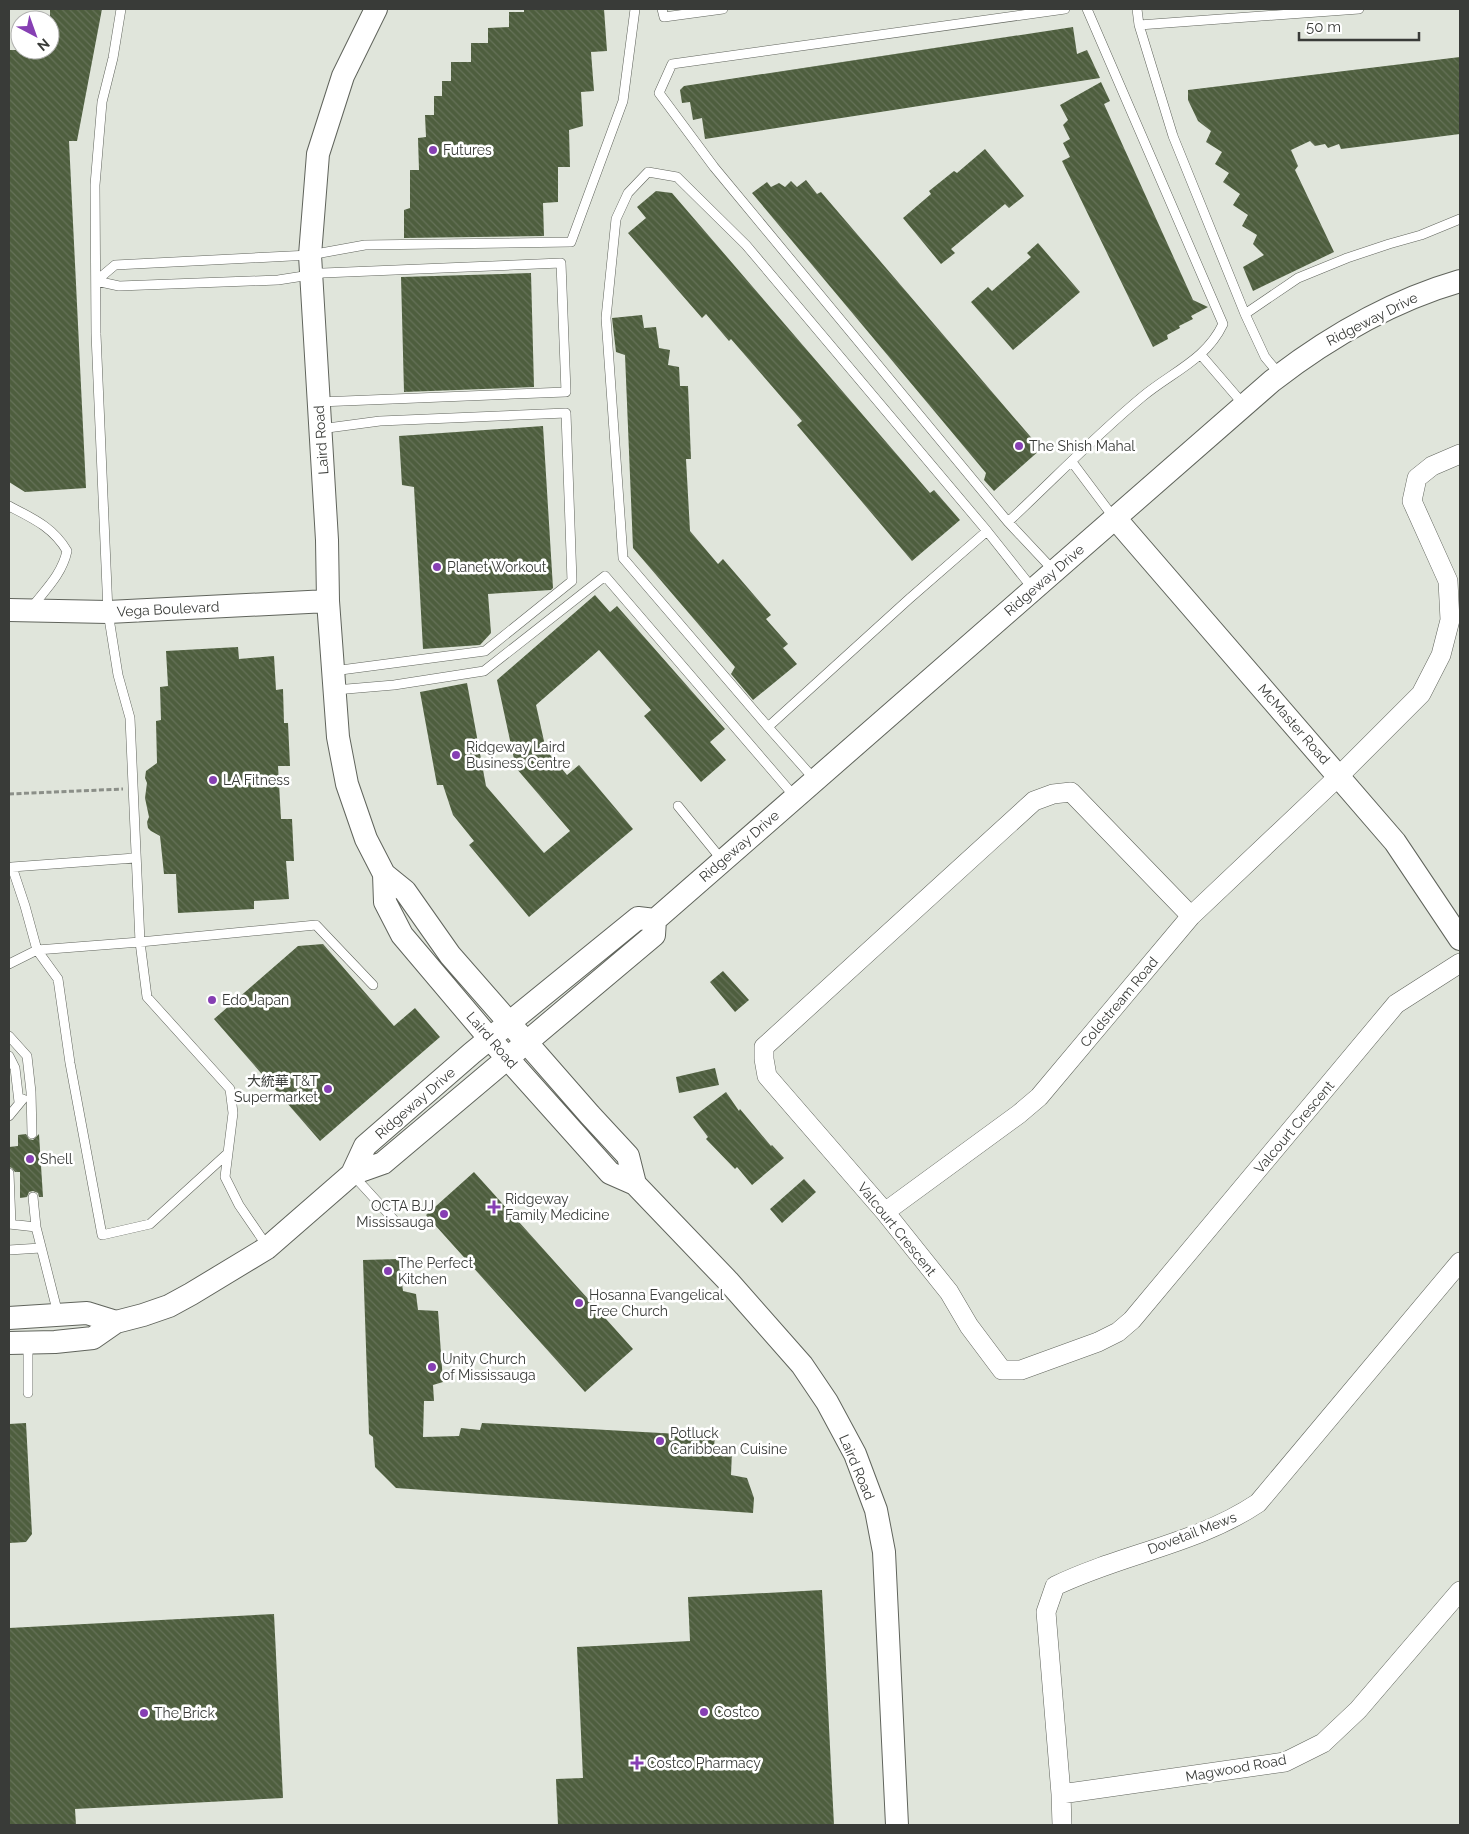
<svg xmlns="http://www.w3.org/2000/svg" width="1469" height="1834" viewBox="0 0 1469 1834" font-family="Raleway,'Noto Sans SC',sans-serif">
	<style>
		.building { fill: url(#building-back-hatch) }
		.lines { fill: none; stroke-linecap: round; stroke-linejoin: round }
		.service-casing { stroke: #60645c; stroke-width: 10 }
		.minor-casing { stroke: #60645c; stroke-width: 20 }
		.tertiary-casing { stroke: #60645c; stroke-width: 24 }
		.path { stroke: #8b8f88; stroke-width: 3; stroke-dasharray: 5 2.5; stroke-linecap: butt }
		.service { stroke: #fff; stroke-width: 9 }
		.minor { stroke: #fff; stroke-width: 19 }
		.tertiary { stroke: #fff; stroke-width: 22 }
		.poi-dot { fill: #863fb3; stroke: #fff; stroke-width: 2 }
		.labels { text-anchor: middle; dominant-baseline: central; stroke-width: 5; stroke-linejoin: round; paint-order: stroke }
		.poi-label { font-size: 14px; fill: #393b38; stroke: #fff; text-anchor: start }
		.street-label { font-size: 14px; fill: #393b38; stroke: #fff }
	</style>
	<defs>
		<pattern id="building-back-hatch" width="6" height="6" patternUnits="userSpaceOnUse" patternTransform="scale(1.25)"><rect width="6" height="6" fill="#4e5e3e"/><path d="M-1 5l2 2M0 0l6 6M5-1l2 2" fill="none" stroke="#667259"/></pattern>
	</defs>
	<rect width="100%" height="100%" fill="#e0e5db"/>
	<path class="building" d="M50,9H102L77,141H69L86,488L25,492L9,482V50H50Z
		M524,9H604L607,51L591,52L594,91L581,92L583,126L569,130L570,167H558V202L543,203L544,236L404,238V210L410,208V170H419L418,138L426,137L425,115H434V96H442V81H451V62H471V43H488V28L509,27V12H524Z
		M1073,27L1077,54L1087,50L1100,78L705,139L702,118L693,120L690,102L682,103L680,90L684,86Z
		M1460,57V134L1341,149L1339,144L1328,148L1325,144L1315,146L1310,141L1291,150L1298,166L1295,170L1334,252L1253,291L1243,267L1264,255L1253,244L1257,235L1242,226L1248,215L1233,205L1240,194L1223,182L1229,173L1215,164L1222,152L1206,142L1211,131L1198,121L1188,100V90Z
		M1101,82L1110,101L1104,104L1193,300L1208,307L1191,316L1193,319L1179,326L1180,328L1167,335L1168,339L1153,347L1062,161L1070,157L1063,143L1070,139L1063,125L1068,120L1060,105Z
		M985,149L1024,196L1009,208L1005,204L951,249L955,253L941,264L903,218L931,194L929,191L954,171L957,173Z
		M806,180L817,194L821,192L1041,449L994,491L984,480L986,473L752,193L767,182L771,187L779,183L785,187L791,181L797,187Z
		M656,191L672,193L930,493L934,490L960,520L912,561L797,425L802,421L731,339L729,341L706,314L702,318L628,233L646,218L637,207Z
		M1038,243L1080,292L1013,350L971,302L988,287L992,291L1031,257L1027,253Z
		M531,273L534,387L404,392L401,277Z
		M642,315L644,328L656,327L659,348L670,350L668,365L679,367L680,386H688L691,459H686L690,531L718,564L723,559L771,615L766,619L788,644L783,648L797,664L753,700L731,674L735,667L633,548L625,355L616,352L612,318Z
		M543,426L553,588L551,590L488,594L491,633L480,645L423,649L414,487L402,485L399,436Z
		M595,595L610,612L617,606L725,729L710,742L726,760L701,782L644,716L651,710L599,650L536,705L546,750L567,775L579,765L633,829L529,917L469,845L474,841L453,815L443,785H437L420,692L467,683L486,786L544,853L570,831L516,768L497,680Z
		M238,647L239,659L274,656L276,690L283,689L284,723H288L290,766H278L281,819H292L294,861H286L289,899L254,901V909L178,913L176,874H164L160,836L151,831L148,828L147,822L149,817L145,798L147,783L145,778L146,771L157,763L156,721L161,720L160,687L168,686L166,651Z
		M323,944L394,1026L415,1008L440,1037L320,1141L214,1019L298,946Z
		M723,971L749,1000L735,1012L710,982Z
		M715,1068L719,1085L679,1093L676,1077Z
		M726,1092L739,1111L740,1109L771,1146L772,1145L784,1158L752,1185L737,1167L735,1169L706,1139L708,1137L693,1117Z
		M26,1134L29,1139L33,1140L39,1134L43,1197H39L38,1193L33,1191L29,1192L27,1197L20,1198V1172H15L12,1168L9,1167V1147L18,1146V1135Z
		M474,1172L633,1349L585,1392L426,1215Z
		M804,1179L816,1192L782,1223L770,1209Z
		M399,1259L403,1291L416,1294L418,1310L438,1311L443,1382L433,1385L434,1401H424L423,1437L459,1436L461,1428L480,1430L482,1423L715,1436L714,1447L732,1451L731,1475L747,1478L754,1498L753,1513L396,1488L375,1467L373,1437L369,1434L363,1260Z
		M26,1423L32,1534L26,1542L9,1543V1424Z
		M822,1590L834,1825H558L556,1779L583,1778L577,1647L690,1641L688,1597Z
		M274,1614L283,1798L75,1809L76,1825H9V1628Z"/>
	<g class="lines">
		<defs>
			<path id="service" d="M121,9L113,58L102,102L95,185L96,334L108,612L118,675L130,718L140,942L147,997L230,1089L233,1113L225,1177L239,1205L267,1246
				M662,9L664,17L723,9
				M1137,9L1139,25
				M96,281L119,286L278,280L323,273L561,263L566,392L319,402
				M96,281L115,265L310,255L365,245L571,242L623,101L635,9
				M1245,314L1298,278L1347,258L1389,244L1421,235L1460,219
				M1201,355L1244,405
				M1280,375L1265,357L1245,314L1173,136L1139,25L1359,9
				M320,429L380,421L566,413L572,581L485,651L333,671
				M1072,462L1114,518
				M9,506C32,518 53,527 67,551C62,574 46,589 32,607
				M1008,522C1052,481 1095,436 1142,397C1172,372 1206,360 1223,324L1087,9
				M1054,571L1008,522L714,167L659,93L672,64L1065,9
				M335,690L394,685L484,671L605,576L795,797
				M768,727L623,558L606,318L616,219L628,193L648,172L677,177L746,245L987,531
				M815,780L768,727L909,599L987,531L1033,589
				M678,806L722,860
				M135,858L12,867L25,906L37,950L58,979L70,1063L102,1235L150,1224L228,1153
				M9,964L37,950L140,942L316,925L373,985
				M9,1036L27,1056L31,1092L32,1134
				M9,1056L15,1068L19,1102
				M9,1116L23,1099
				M9,1173L11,1224
				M353,1175L395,1221
				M33,1197L36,1227
				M9,1224L36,1227L58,1314
				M9,1250L41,1248
				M28,1393V1343"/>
			<path id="minor" d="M1191,916L1071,792L1053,794L1034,801L764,1047V1059L767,1076L885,1212L949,1292L969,1326L1002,1370H1021L1098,1342L1118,1332L1132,1320L1396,1004L1460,963
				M885,1212L1019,1114L1039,1097L1191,916L1339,776L1421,694L1441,655L1450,620L1448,581L1412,501L1417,478L1432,466L1460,454
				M1061,1794L1285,1762L1323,1743L1358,1710L1460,1591
				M1062,1825L1061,1794L1046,1612L1055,1586C1121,1554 1197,1544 1258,1503L1460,1262"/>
			<path id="tertiary" d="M376,9L343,76L318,154L310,255L327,540L328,601L338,737L347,784L366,839L384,874L405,891L450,955L590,1115L628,1156L635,1184
				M1115,518L1395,842L1460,939
				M9,610L108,612L328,601
				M384,874L385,902L402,935L490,1039L610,1173L635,1184L728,1281L802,1365L827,1402L855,1454L876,1510L884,1552L897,1825
				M352,1174L365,1146L472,1053L638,918L655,920
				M9,1318L87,1313L116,1322
				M9,1343L55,1342L93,1338L116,1322L143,1315L169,1306L191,1294L267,1248L352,1174L383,1163L654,935L655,920L1272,381C1329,337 1391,301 1460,281"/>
		</defs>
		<use href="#service" class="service-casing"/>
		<use href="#minor" class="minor-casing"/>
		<use href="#tertiary" class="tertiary-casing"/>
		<path class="path" d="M9,794L123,789"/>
		<use href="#service" class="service"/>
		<use href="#minor" class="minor"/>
		<use href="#tertiary" class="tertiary"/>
	</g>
	<g class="poi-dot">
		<circle cx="433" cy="150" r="5"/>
		<circle cx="1019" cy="446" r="5"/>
		<circle cx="437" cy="567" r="5"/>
		<circle cx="456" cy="755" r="5"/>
		<circle cx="213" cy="780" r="5"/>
		<circle cx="212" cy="1000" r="5"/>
		<circle cx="328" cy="1089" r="5"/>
		<circle cx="30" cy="1159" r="5"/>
		<path d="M491.5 1199.5h5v5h5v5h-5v5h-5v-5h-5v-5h5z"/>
		<circle cx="444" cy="1214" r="5"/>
		<circle cx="388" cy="1271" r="5"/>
		<circle cx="579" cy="1303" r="5"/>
		<circle cx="432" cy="1367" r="5"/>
		<circle cx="660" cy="1441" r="5"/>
		<circle cx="704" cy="1712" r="5"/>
		<circle cx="144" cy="1713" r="5"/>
		<path d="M634.5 1755.5h5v5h5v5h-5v5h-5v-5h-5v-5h5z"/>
	</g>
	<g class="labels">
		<g class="poi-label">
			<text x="443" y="150">Futures</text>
			<text x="1029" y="446">The Shish Mahal</text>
			<text x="447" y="567">Planet Workout</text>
			<text x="466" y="747">Ridgeway Laird<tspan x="466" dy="16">Business Centre</tspan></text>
			<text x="223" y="780">LA Fitness</text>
			<text x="222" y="1000">Edo Japan</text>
			<text x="318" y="1081" text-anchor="end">大統華 T&amp;T<tspan x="318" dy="16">Supermarket</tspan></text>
			<text x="40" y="1159">Shell</text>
			<text x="505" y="1199">Ridgeway<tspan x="505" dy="16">Family Medicine</tspan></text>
			<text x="434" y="1206" text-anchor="end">OCTA BJJ<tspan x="434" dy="16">Mississauga</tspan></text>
			<text x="398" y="1263">The Perfect<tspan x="398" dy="16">Kitchen</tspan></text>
			<text x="589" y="1295">Hosanna Evangelical<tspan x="589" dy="16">Free Church</tspan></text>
			<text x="442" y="1359">Unity Church<tspan x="442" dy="16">of Mississauga</tspan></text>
			<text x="670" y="1433">Potluck<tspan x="670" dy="16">Caribbean Cuisine</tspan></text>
			<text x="714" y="1712">Costco</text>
			<text x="154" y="1713">The Brick</text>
			<text x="647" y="1763">Costco Pharmacy</text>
		</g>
		<g class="street-label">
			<text transform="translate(1372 319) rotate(-27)">Ridgeway Drive</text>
			<text transform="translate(321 440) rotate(-94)">Laird Road</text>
			<text transform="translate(1044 580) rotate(-41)">Ridgeway Drive</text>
			<text transform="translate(168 609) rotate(-3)">Vega Boulevard</text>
			<text transform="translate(1294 724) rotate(49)">McMaster Road</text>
			<text transform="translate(739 846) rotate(-41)">Ridgeway Drive</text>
			<text transform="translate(1119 1002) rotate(-50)">Coldstream Road</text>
			<text transform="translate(492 1040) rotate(49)">Laird Road</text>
			<text transform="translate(415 1103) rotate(-41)">Ridgeway Drive</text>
			<text transform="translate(1294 1127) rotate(-50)">Valcourt Crescent</text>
			<text transform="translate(897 1229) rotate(51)">Valcourt Crescent</text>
			<text transform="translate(857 1467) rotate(67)">Laird Road</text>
			<text transform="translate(1192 1533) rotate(-21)">Dovetail Mews</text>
			<text transform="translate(1236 1768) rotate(-10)">Magwood Road</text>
		</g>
	</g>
	<rect width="1469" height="1834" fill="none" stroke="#393b38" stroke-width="20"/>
	<g transform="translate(35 35) rotate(139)"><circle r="24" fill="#ffffff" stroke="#b0b1af"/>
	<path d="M0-4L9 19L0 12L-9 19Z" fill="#863fb3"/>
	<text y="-8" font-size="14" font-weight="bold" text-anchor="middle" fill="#393b38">N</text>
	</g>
	<path d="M1299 32v8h120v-8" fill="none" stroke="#393b38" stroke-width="2.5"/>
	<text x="1306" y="32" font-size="15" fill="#393b38" stroke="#ffffff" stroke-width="4" paint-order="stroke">50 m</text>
</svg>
